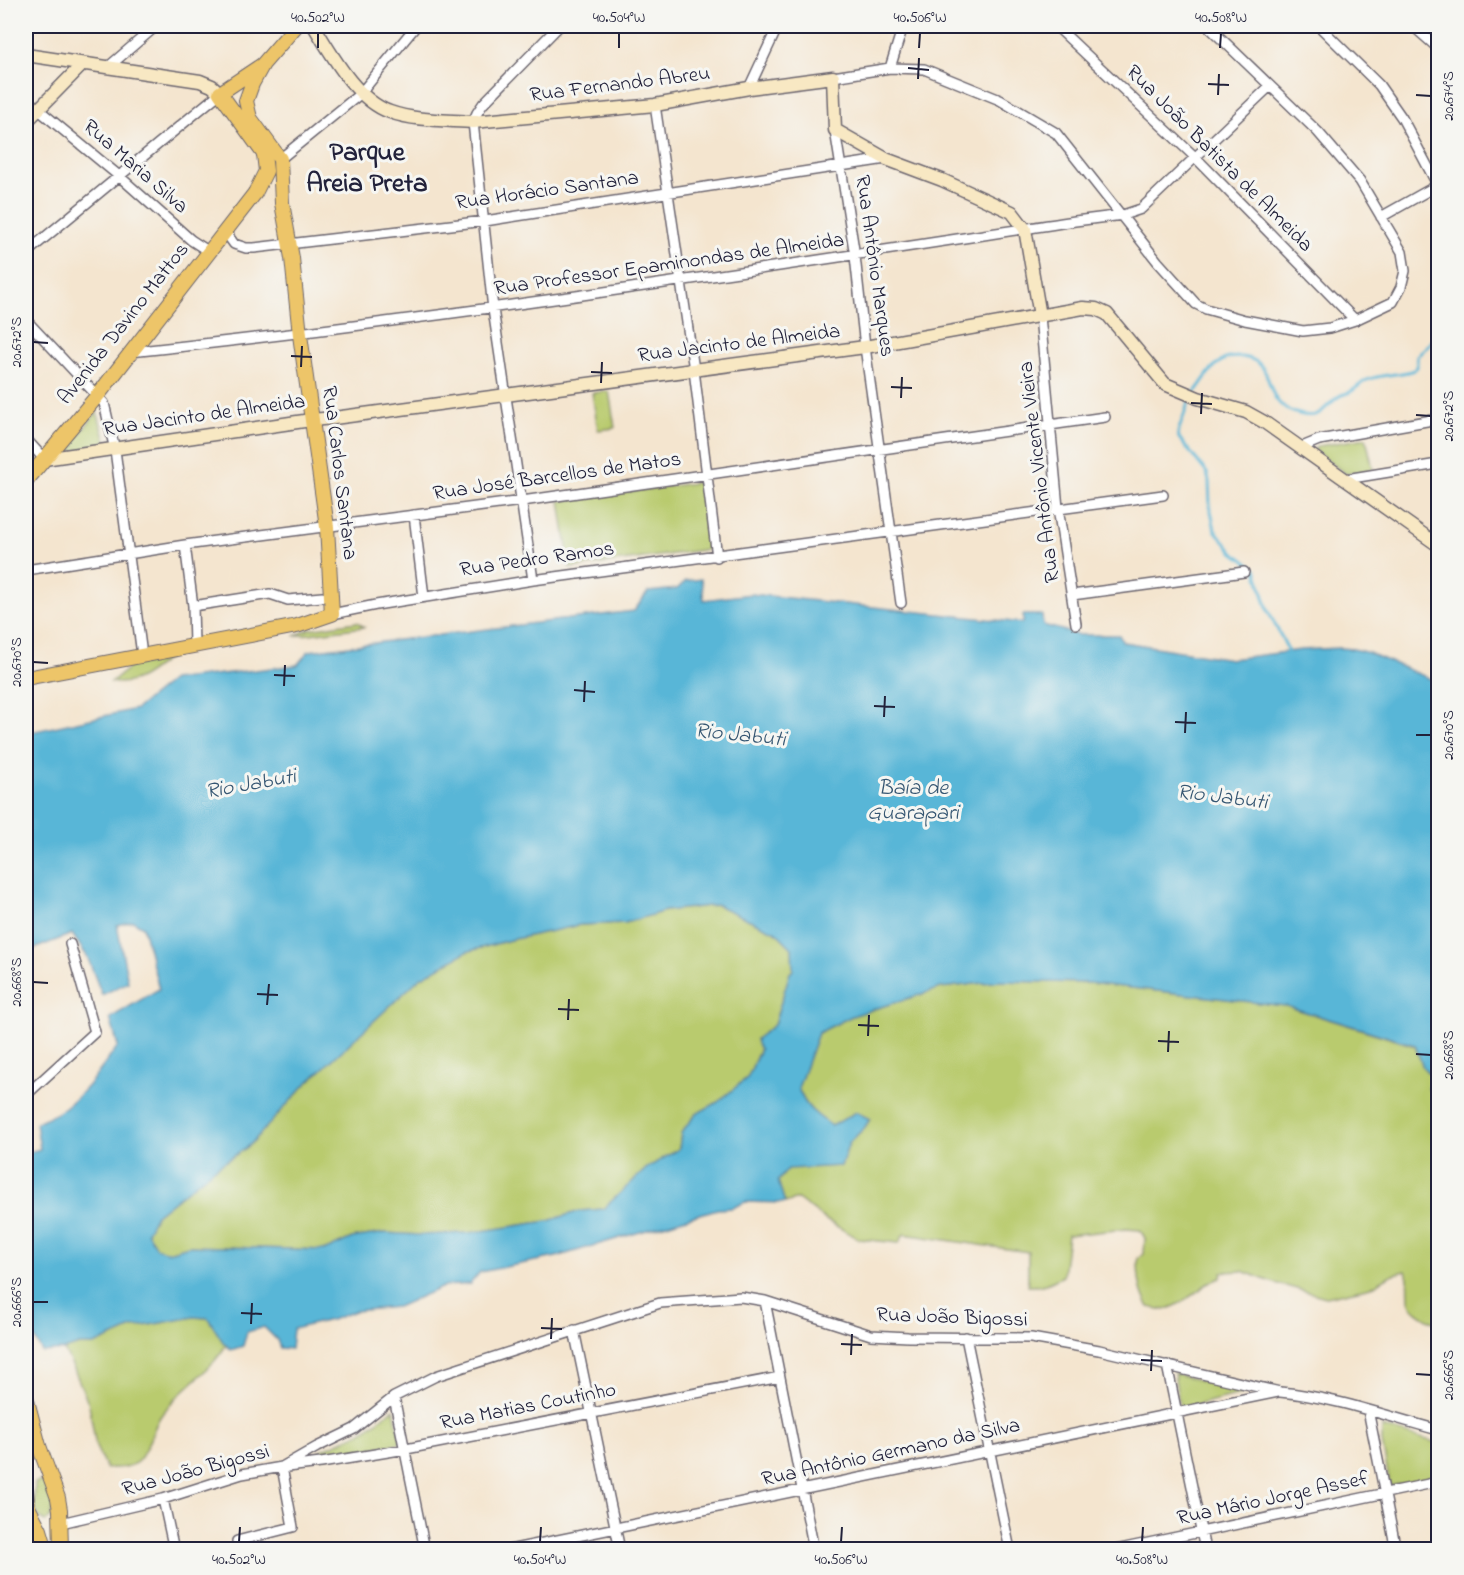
<svg xmlns="http://www.w3.org/2000/svg" width="1464" height="1575" viewBox="0 0 1464 1575" font-family="'Indie Flower',sans-serif">
	<style>
		.green { fill: #b9cb6e; stroke: #6e7654; stroke-width: 1.5 }
		.water { fill: #58b6d7; stroke: #3d6c89; stroke-width: 1.5; fill-rule: evenodd }
		.lines { fill: none; stroke-linecap: round; stroke-linejoin: round }
		.stream { stroke: #58b6d7; stroke-width: 3 }
		.street-casing { stroke: #6c666f; stroke-width: 12 }
		.secondary-casing { stroke: #6c666f; stroke-width: 15 }
		.primary-casing { stroke: #6c666f; stroke-width: 16 }
		.street { stroke: #fff; stroke-width: 9 }
		.secondary { stroke: #f8e8c3; stroke-width: 12 }
		.primary { stroke: #edc569; stroke-width: 14 }
		.ticks { fill: none; stroke: #22223b; stroke-width: 2 }
		.labels { text-anchor: middle; dominant-baseline: central; stroke-width: 6; stroke-linejoin: round; paint-order: stroke }
		.street-label { font-size: 21px; fill: #22223b; stroke: #f6f6f2 }
		.water-label { font-size: 22px; font-style: italic; fill: #355672; stroke: #f6f6f2 }
		.district-label { font-size: 27px; font-weight: bold; fill: #22223b; stroke: #f6f6f2 }
		.neatline { fill: none; stroke: #22223b; stroke-width: 2 }
		.ticks-label { font-size: 15px; text-anchor: middle; fill: #22223b }
	</style>
	<rect width="100%" height="100%" fill="#f6f6f2"/>
	<filter id="ink" filterUnits="userSpaceOnUse"><feTurbulence type="fractalNoise" baseFrequency=".0167" numOctaves="2"/><feDisplacementMap in="SourceGraphic" scale="12" xChannelSelector="R" yChannelSelector="G"/><feConvolveMatrix kernelMatrix="1 2 1 2 8 2 1 2 1" color-interpolation-filters="sRGB"/></filter>
	<filter id="wash" filterUnits="userSpaceOnUse"><feTurbulence type="fractalNoise" baseFrequency=".008" numOctaves="4" result="noise"/><feDisplacementMap in="SourceGraphic" scale="24" xChannelSelector="R" yChannelSelector="G"/><feGaussianBlur stdDeviation="1.35" result="paint"/><feColorMatrix in="noise" values="0 0 0 0 0 0 0 0 0 0 0 0 0 0 0 0 0 1.4 0 .05"/><feComposite in="paint" operator="in"/></filter>
	<g filter="url(#wash)">
		<rect width="100%" height="100%" fill="#f4e5cf"/>
		<path class="green" d="M609,391L615,428L598,430L592,393Z
			M97,412L108,447L65,452Z
			M1366,438L1373,469L1346,474L1314,450L1318,446Z
			M701,482L710,549L570,568L560,501Z
			M357,622L364,627L294,636L309,629Z
			M168,658C150,672 135,687 111,682L135,663Z
			M717,905L776,932L792,948L793,970L790,973L774,1025L756,1039L760,1048L748,1077L718,1102L696,1114L681,1133L679,1149L647,1168L603,1209L580,1211L548,1221L468,1233L420,1235L384,1233L352,1238L326,1250L189,1246L168,1252L156,1248L147,1232L156,1215L215,1168L249,1146L305,1085L420,978L466,952L510,940L580,925L625,923L665,911Z
			M999,981L1089,983L1286,1006L1415,1046L1423,1067L1433,1078L1428,1088L1438,1102V1325C1429,1319 1411,1312 1409,1300C1408,1288 1410,1283 1406,1271L1391,1275L1371,1287L1326,1297L1271,1282L1242,1271L1222,1272L1221,1278L1207,1283L1199,1291L1177,1305L1165,1310L1149,1307C1139,1292 1138,1275 1138,1258L1144,1254L1145,1238L1140,1230L1126,1229L1068,1235L1063,1276C1051,1282 1042,1287 1028,1286V1252L904,1234L899,1243L859,1239L826,1220L798,1199L785,1203L778,1181L788,1168L841,1166L849,1143L865,1127L870,1119L856,1112L832,1126C815,1114 807,1109 798,1088L818,1033L852,1016L941,988Z
			M194,1317L208,1318L226,1345C209,1374 179,1389 160,1417C153,1428 146,1455 137,1462C127,1469 117,1468 106,1468L96,1447L89,1405L74,1369L64,1350L79,1345H94L132,1328Z
			M1174,1373L1244,1393L1180,1409Z
			M394,1409L401,1443L321,1458L319,1451L362,1432Z
			M1382,1427L1438,1443V1475L1390,1486L1382,1442Z
			M43,1480L53,1506L51,1517L45,1522C30,1513 35,1498 35,1483Z"/>
		<path class="water" d="M701,579L704,600L751,594L1023,623V615H1042L1043,625L1080,635H1119L1123,642L1231,659L1301,650L1340,648L1353,649L1369,653L1438,682V1102L1428,1087L1433,1078L1423,1067L1415,1045L1286,1006L1089,983L999,981L941,988L852,1016L818,1033L798,1088C806,1109 815,1114 832,1126L856,1112L870,1119L865,1127L849,1143L841,1166L788,1169L778,1181L785,1203L745,1202L732,1208L717,1209L556,1257L480,1272L470,1284L445,1286L397,1307L354,1311L334,1319L293,1329L291,1349L280,1348L277,1340L264,1327L247,1332L243,1346L231,1350L223,1342L208,1318L194,1317L132,1328L94,1345H79L64,1350L42,1352L31,1331L26,1300V1153L40,1149L36,1123C43,1118 51,1117 57,1113C83,1096 100,1071 118,1046L110,1018L159,989L143,927L133,921L117,925L128,982L102,995L87,956L72,934L26,952V733L136,709L172,680L297,665L309,651L634,611L648,592L677,589L686,581ZM717,905L776,932L792,948L793,970L790,973L774,1025L756,1039L757,1044L760,1049L748,1077L718,1102L696,1114L681,1133L679,1149L647,1168L603,1209L580,1211L548,1221L468,1233L420,1235L384,1233L352,1238L326,1250L189,1246L168,1252L156,1248L147,1232L156,1215L215,1168L249,1146L305,1085L420,978L466,952L510,940L580,925L625,923L665,911Z"/>
		<g class="lines">
			<path class="stream" d="M1194,393C1203,383 1209,369 1220,362C1226,357 1234,357 1242,357C1282,362 1256,403 1299,414C1321,420 1323,408 1338,397C1341,394 1346,394 1350,392C1356,389 1360,384 1365,381C1380,373 1399,376 1414,370L1417,367V356L1438,335
				M1190,398L1178,432L1179,438L1207,473L1209,481L1210,506L1215,530L1232,551L1256,569L1268,611L1287,648V654"/>
		</g>
	</g>
	<g filter="url(#ink)">
		<g class="lines">
			<defs>
				<path id="street" d="M1056,26L1196,158L1355,320
					M1319,26L1379,85L1402,118L1438,186
					M1413,26L1438,48
					M107,68L156,26
					M890,68L903,26
					M833,77L890,68L924,69L1000,100L1056,133L1158,262L1196,304L1206,309L1245,320L1303,331L1330,328L1355,320L1393,302L1401,287L1405,271L1402,252L1360,181L1318,132L1208,26
					M749,88L778,26
					M655,105L694,370L717,557
					M39,110L119,176L191,240L208,251
					M835,130L855,256L865,347L901,603
					M280,159L360,94L416,26
					M1381,217L1438,185
					M227,227L229,237L234,244L246,248H254L485,221L886,159
					M26,253L220,93
					M1040,316L1058,508L1076,624
					M26,320L104,403L115,450L142,655
					M130,352C446,319 760,269 1075,221L1123,215L1141,209L1270,86
					M26,439L44,459
					M1302,447L1319,440L1438,419
					M1346,479L1438,464
					M414,515L424,597
					M185,545L193,606L194,645
					M26,570L185,545L522,501L1105,417
					M533,580L493,309L473,122L477,113L483,104L559,26
					M1072,595L1244,572
					M193,606L270,594L288,600L322,597
					M332,614L376,605L533,580L1163,495
					M26,1095L95,1032L70,944
					M765,1301L814,1550
					M574,1330L620,1550
					M966,1337L1010,1550
					M1167,1365L1205,1550
					M394,1397L425,1550
					M1368,1410L1396,1550
					M287,1467L321,1463L406,1449L780,1377
					M163,1499L174,1550
					M61,1523L163,1499L242,1474L282,1467L317,1447L354,1429L394,1397L436,1376L660,1303L741,1297L765,1301L871,1335L908,1337L1031,1338L1099,1350L1280,1392C1334,1397 1386,1416 1438,1430
					M239,1550L237,1541L293,1527L282,1467
					M509,1550L1278,1392
					M1115,1550L1438,1482"/>
				<path id="secondary" d="M314,26C332,55 356,100 390,112C415,121 447,120 473,122L655,105L749,88L833,77L835,130L886,159L942,180L1012,212L1025,229L1040,316
					M26,55L200,81L212,86L220,93
					M26,122L82,65
					M44,459L311,420L334,418L865,347L1083,308L1096,309L1107,314L1165,384L1198,398L1246,412L1264,422L1438,545
					M26,1534L40,1530"/>
				<path id="primary" d="M26,481L98,395L255,193L266,171L264,154L220,93L262,65
					M26,678L297,626L332,614L327,527L300,335L292,258L282,203L280,159L250,118L246,101L252,84L263,64L296,26
					M26,1397L39,1446L58,1498L60,1510L61,1550
					M26,1491L28,1507L40,1530L46,1550"/>
			</defs>
			<use href="#street" class="street-casing"/>
			<use href="#secondary" class="secondary-casing"/>
			<use href="#primary" class="primary-casing"/>
			<use href="#street" class="street"/>
			<use href="#secondary" class="secondary"/>
			<use href="#primary" class="primary"/>
		</g>
	</g>
	<path class="ticks" d="M318,48V33M619,48V33M919,48L920,33M1220,48L1221,33M908,68L929,70M918,79L919,58M1208,84L1229,85M1218,95L1219,74M1416,95L1431,96M33,342L48,343M291,356L312,357M301,367L302,346M591,372L612,373M601,383L602,362M891,387L912,388M901,398L902,377M1191,403L1212,404M1201,414L1202,393M1416,415L1431,416M33,662L48,663M274,675L295,676M284,686L285,665M574,690L595,692M584,702L585,681M874,706L895,707M884,717L885,696M1175,722L1196,723M1185,733L1186,712M1416,735H1431M33,982L48,983M257,994L278,995M267,1005L269,984M558,1009L579,1010M568,1020L569,999M858,1025L879,1026M868,1036L869,1015M1158,1041L1179,1042M1168,1052L1169,1031M1416,1054L1431,1055M33,1302H48M241,1313L262,1314M251,1324L252,1303M541,1328L562,1329M551,1339L552,1318M841,1344L862,1345M851,1355L852,1334M1141,1360L1162,1361M1151,1371L1152,1350M1416,1374L1431,1375M239,1542L240,1527M540,1542L541,1527M841,1542L842,1527M1142,1542L1143,1527"/>
	<g class="labels">
		<g class="street-label">
			<text transform="translate(620 85) rotate(-7)">Rua Fernando Abreu</text>
			<text transform="translate(1219 159) rotate(45)">Rua João Batista de Almeida</text>
			<text transform="translate(135 167) rotate(41)">Rua Maria Silva</text>
			<text transform="translate(547 191) rotate(-8)">Rua Horácio Santana</text>
			<text transform="translate(669 265) rotate(-8)">Rua Professor Epaminondas de Almeida</text>
			<text transform="translate(874 266) rotate(82)">Rua Antônio Marques</text>
			<text transform="translate(124 324) rotate(-52)">Avenida Davino Mattos</text>
			<text transform="translate(739 344) rotate(-7)">Rua Jacinto de Almeida</text>
			<text transform="translate(204 416) rotate(-8)">Rua Jacinto de Almeida</text>
			<text transform="translate(1040 472) rotate(-97)">Rua Antônio Vicente Vieira</text>
			<text transform="translate(339 473) rotate(83)">Rua Carlos Santana</text>
			<text transform="translate(557 477) rotate(-8)">Rua José Barcellos de Matos</text>
			<text transform="translate(537 560) rotate(-8)">Rua Pedro Ramos</text>
			<text transform="translate(952 1318) rotate(2)">Rua João Bigossi</text>
			<text transform="translate(528 1407) rotate(-11)">Rua Matias Coutinho</text>
			<text transform="translate(891 1453) rotate(-12)">Rua Antônio Germano da Silva</text>
			<text transform="translate(196 1471) rotate(-15)">Rua João Bigossi</text>
			<text transform="translate(1273 1499) rotate(-12)">Rua Mário Jorge Assef</text>
		</g>
		<g class="water-label">
			<text transform="translate(740 736) rotate(6)">Rio Jabuti</text>
			<text transform="translate(251 785) rotate(-10)">Rio Jabuti</text>
			<text x="913" y="789">Baía de<tspan x="913" dy="25">Guarapari</tspan></text>
			<text transform="translate(1222 798) rotate(7)">Rio Jabuti</text>
		</g>
		<g class="district-label">
			<text x="367" y="153">Parque<tspan x="367" dy="31">Areia Preta</tspan></text>
		</g>
	</g>
	<rect width="1464" height="1575" fill="none" stroke="#f6f6f2" stroke-width="66"/>
	<rect x="33" y="33" width="1398" height="1509" class="neatline"/>
	<g class="ticks-label">
		<text x="318" y="22">40.502°W</text>
		<text x="619" y="22">40.504°W</text>
		<text x="920" y="22">40.506°W</text>
		<text x="1221" y="22">40.508°W</text>
		<text transform="translate(1448 96) rotate(-90)" y="5">20.674°S</text>
		<text transform="translate(16 342) rotate(-90)" y="5">20.672°S</text>
		<text transform="translate(1448 416) rotate(-90)" y="5">20.672°S</text>
		<text transform="translate(16 662) rotate(-90)" y="5">20.670°S</text>
		<text transform="translate(1448 735) rotate(-90)" y="5">20.670°S</text>
		<text transform="translate(16 982) rotate(-90)" y="5">20.668°S</text>
		<text transform="translate(1448 1055) rotate(-90)" y="5">20.668°S</text>
		<text transform="translate(16 1302) rotate(-90)" y="5">20.666°S</text>
		<text transform="translate(1448 1375) rotate(-90)" y="5">20.666°S</text>
		<text x="239" y="1564">40.502°W</text>
		<text x="540" y="1564">40.504°W</text>
		<text x="841" y="1564">40.506°W</text>
		<text x="1142" y="1564">40.508°W</text>
	</g>
</svg>
